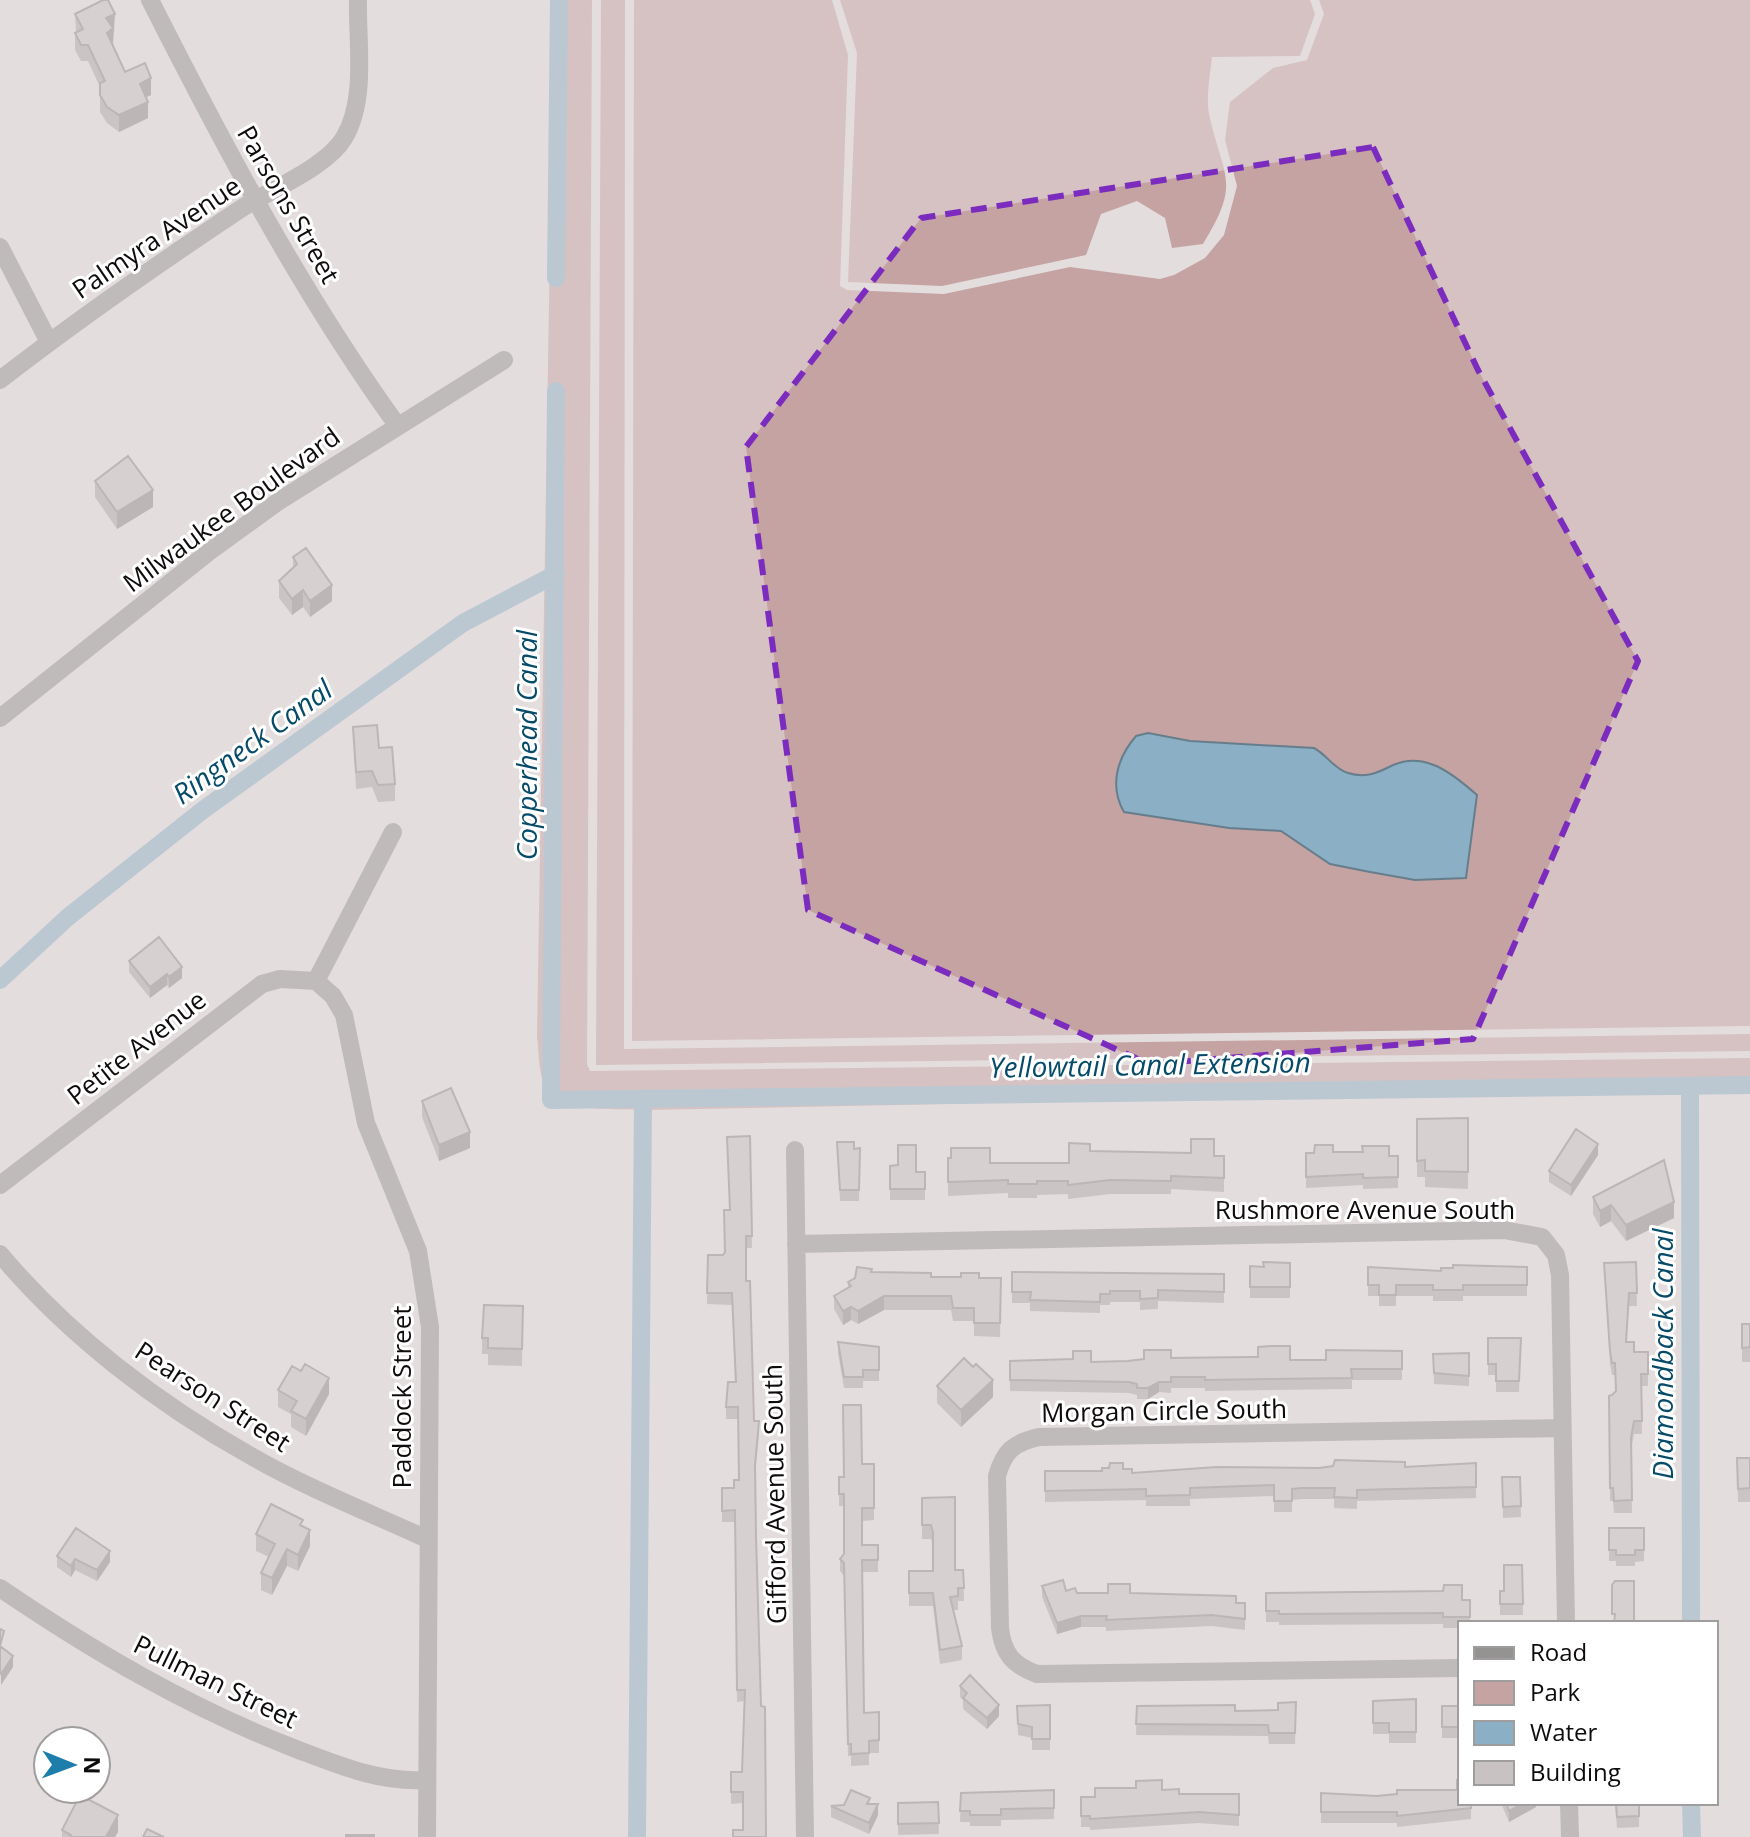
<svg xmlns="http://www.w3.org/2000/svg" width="1750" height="1837" viewBox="0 0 1750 1837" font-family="'Open Sans',sans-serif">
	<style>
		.green { fill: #c5a3a3 }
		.water { fill: #8bafc4; stroke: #667e8c; stroke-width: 2 }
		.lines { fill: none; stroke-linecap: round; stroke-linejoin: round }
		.canal { stroke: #8bafc4; stroke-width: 18 }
		.minor { stroke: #959292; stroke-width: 18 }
		.wall { fill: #aca7a7 }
		.shaded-wall { fill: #8c8888 }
		.building { fill: #c8c2c2; stroke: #8c8888; stroke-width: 2 }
		.marked { fill: none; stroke: #7b2cbf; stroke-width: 6; stroke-dasharray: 16 10; stroke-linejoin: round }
		.labels { text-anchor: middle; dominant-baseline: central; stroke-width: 6; stroke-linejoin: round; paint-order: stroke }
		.street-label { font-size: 26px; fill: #0e0b0b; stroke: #fff }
		.water-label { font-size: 28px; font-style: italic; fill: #054b69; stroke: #fff }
	</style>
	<rect width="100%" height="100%" fill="#e4dddd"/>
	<path class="green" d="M554,0H592L587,1064L590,1071L1750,1058V1088L646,1110C616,1108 555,1115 543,1081C538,1067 539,1051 537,1037Z
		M601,0H625L624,1049L1750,1034V1051L596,1065Z
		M634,0H832L848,55L840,286L847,290L944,294L1070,267L1160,279L1174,275L1205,258L1224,235L1237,186L1225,140L1230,102L1273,68L1307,60L1324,14L1319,0H1750V1026L632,1041Z
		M840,0H1310L1315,14L1300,56L1212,57C1210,75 1206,97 1209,114C1223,178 1242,181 1203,244L1172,248L1165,218L1137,201L1101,214L1086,255L942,286L848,282L857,53Z"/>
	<path class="water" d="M1148,733L1190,741L1314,748C1327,755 1334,769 1348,773C1364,778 1375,774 1389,767C1423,749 1452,773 1477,795L1466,878L1415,880L1370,872L1330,864L1281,831L1229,828L1124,812C1109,786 1117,758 1136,736Z"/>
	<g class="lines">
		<path class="canal" d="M556,278L559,0
			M556,391L551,1100L1750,1085
			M0,980L68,917L203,810L463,623L556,574
			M1690,1086L1691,1623
			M1691,1803L1692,1837
			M637,1837L643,1099"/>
		<path class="minor" d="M150,0C224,146 301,292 397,425
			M0,247L49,342
			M0,380C77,320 158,264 239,210C269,190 326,168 344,138C367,100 357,43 358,0
			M0,718L210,551L279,501L504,360
			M316,981L333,996L344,1015L366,1123L418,1251L430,1327L427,1837
			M316,981L393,832
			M795,1150L805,1837
			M0,1185L262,984L280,979L316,981
			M796,1244L1504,1230L1542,1237L1556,1255L1560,1275L1566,1623
			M0,1254C68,1335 158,1404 251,1456C307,1488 368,1512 427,1539
			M0,1588C94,1652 190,1708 296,1749C338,1765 380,1783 426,1780
			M1460,1668L1037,1674C1013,1665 1003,1654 1000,1628L997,1476C1004,1451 1013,1443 1039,1437L1562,1428
			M1569,1803L1570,1837"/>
	</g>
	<path class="wall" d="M75,14L115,30L113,31V45L125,72L151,95L146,97L148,118L119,132L107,123L100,112V87L88,61H81L75,50V33L76,32Z
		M95,481L153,507L117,529L95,497Z
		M293,557L332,601L310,617L303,607L292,615L279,598V581L293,568Z
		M353,727L379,748L395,784V801L378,802L372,787L356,789Z
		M129,961L182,978L169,988L167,985L150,998L129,972Z
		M422,1101L470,1148L439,1161L422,1117Z
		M1468,1118V1189L1425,1187V1177H1417V1119Z
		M750,1136L752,1248H746V1281L754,1421L759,1432L755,1476L743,1830V1803L731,1804V1772H742L744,1701L737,1702L735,1522H722V1488H734L738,1480V1419H726V1407L735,1382L732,1305L707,1304L708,1255H723L725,1252Z
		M837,1142L854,1149L860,1148L859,1201H840Z
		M1090,1151L1224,1156V1192L1171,1189V1194H1110L1068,1199V1194L1037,1195V1198H1008V1193L948,1196V1158L990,1163H1069Z
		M1333,1152L1398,1156V1188L1363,1189V1185L1306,1188V1153Z
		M1598,1155L1571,1196L1549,1182V1171Z
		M898,1165L916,1172H925V1200H890V1166Z
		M1593,1197L1674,1218L1626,1241L1611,1221L1600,1227L1593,1214Z
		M1636,1262L1637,1306H1629L1626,1342L1634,1352H1648V1386H1641L1642,1434H1634L1631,1450L1632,1513H1614L1613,1501H1610L1609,1396L1612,1395L1615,1391V1375H1612L1610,1364L1604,1263Z
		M1290,1263V1298H1250V1266L1264,1267Z
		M1368,1267L1441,1271L1527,1267V1296H1463V1301H1433V1296H1396V1306H1379V1296H1368Z
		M872,1272L931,1277L1001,1278L1000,1337L974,1336V1321H953L951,1310H884L858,1324L851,1320L843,1325L834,1309V1296L848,1287V1282Z
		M1012,1272L1224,1274V1303L1158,1301V1309L1140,1310V1302H1110V1305H1100V1313L1030,1311V1303H1012Z
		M523,1306L522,1366L488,1365V1354H482V1338Z
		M1742,1324H1750V1362H1742Z
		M1488,1338H1521L1519,1392H1496V1375H1488Z
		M838,1342L879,1347V1381H863V1388H844L838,1353Z
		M1402,1351V1380H1352V1389L1205,1391V1388H1171V1393L1159,1392L1148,1399H1137V1395L1129,1393L1010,1391V1361L1091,1362L1128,1361L1171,1358L1326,1360Z
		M1469,1353V1386L1434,1384L1433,1354Z
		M973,1367L993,1397L961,1427L937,1403V1386Z
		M301,1371L329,1394L306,1436L291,1427V1414L278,1407V1390Z
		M1737,1458H1750V1502H1738Z
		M1476,1463V1498L1357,1501V1509L1334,1508V1499H1302L1292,1500V1512H1274V1496L1190,1499V1506H1146V1500L1045,1502V1471H1102L1123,1469L1132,1473L1319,1468L1405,1467Z
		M862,1464L874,1508V1520L862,1521V1545H878V1572H863L864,1713L879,1712V1753H869V1765L851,1766V1756H848L844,1576L840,1571V1559L844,1554V1506H839V1477H844Z
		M1502,1477H1520L1521,1517L1503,1518Z
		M922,1498L955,1570H963L964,1601H958V1610H953L962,1646V1660L940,1664L933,1606H909V1571H933V1547L931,1539H922Z
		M303,1526L310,1546L298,1571L287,1566L272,1595L261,1590V1573L269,1557L256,1551V1534Z
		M1609,1528H1644V1561L1635,1562V1566H1616V1561H1609Z
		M57,1556L110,1562L97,1581L75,1570L71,1577L57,1567Z
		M1522,1565L1523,1615H1500V1591H1504Z
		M1042,1586L1077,1593H1130L1245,1603V1630L1212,1626L1106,1631V1627H1081L1057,1634L1042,1597Z
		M1266,1593L1470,1600V1623H1460V1628H1443V1624L1279,1625V1622H1266Z
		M960,1686L999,1716L987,1729L963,1709V1700L960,1697Z
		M1416,1699V1743H1389V1734H1373V1701Z
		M1050,1705V1750H1032V1738L1018,1735L1017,1706Z
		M1137,1706L1296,1713L1295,1744H1269L1268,1736L1136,1735Z
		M1442,1706H1460V1738H1442Z
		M1054,1790V1819L1001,1820V1826H970V1822H960L961,1793Z
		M1162,1790L1179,1794H1239V1826L1199,1823L1090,1830V1827H1081V1797H1095Z
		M1321,1793L1471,1803V1819L1397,1827V1823H1321Z
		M938,1802L939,1834L898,1835V1803Z
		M1501,1803H1536V1807L1509,1822Z
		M1615,1803H1639V1827L1617,1828Z
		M870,1804L878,1815L869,1834L831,1817V1806Z
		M62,1830L118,1832L115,1837H62Z"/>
	<path class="shaded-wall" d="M115,14L113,44L107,49L106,18Z
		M151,78V95L140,100V84Z
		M148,102V118L119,132V115Z
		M153,490V507L117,529V512Z
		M332,585V601L310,617V601Z
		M303,590V607L292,615V599Z
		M182,967V978L169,988V977Z
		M167,974V985L150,998V987Z
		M470,1132V1148L439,1161V1145Z
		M1598,1144V1155L1571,1196V1185Z
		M1674,1202V1218L1626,1241V1225Z
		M1611,1205V1221L1600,1227V1211Z
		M884,1296V1310L858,1324V1311Z
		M851,1307V1320L843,1325V1311Z
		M329,1378V1394L306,1436V1419Z
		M993,1380V1397L961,1427V1410Z
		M1159,1382V1392L1148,1399V1388Z
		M310,1530V1546L298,1571V1555Z
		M287,1549V1566L272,1595V1578Z
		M110,1551V1562L97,1581V1570Z
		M75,1559V1570L71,1577V1566Z
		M1081,1616V1627L1057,1634V1623Z
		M13,1656V1667L1,1685V1674Z
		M999,1705V1716L987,1729V1718Z
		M1524,1803H1536V1807L1509,1822V1811Z
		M878,1804V1815L869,1834V1823Z
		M118,1815V1832L115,1837H106Z"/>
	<path class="building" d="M103,0H108L115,14L106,18L113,28L107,33L125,72L145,63L151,78L140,84L148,102L119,115L107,107L100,95V83L105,81L88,45H81L75,33L83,29L75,14Z
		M128,456L153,490L117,512L95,481Z
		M306,548L332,585L310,601L303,590L292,599L279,581L297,564L293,557Z
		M377,725L379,748L392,747L395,784L378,785L372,771L356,772L353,727Z
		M159,937L182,967L169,977L167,974L150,987L129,961Z
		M451,1088L470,1132L439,1145L422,1101Z
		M1468,1118V1172L1425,1171V1160L1417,1161V1119Z
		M1576,1129L1598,1144L1571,1185L1549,1171Z
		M750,1136L752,1236H746V1281H750L754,1421H759L755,1465L756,1536L761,1706L765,1707L766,1837H733V1830H743V1792H731V1772H742L745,1690H737L735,1510L722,1511V1488H734V1480H739L738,1407H726L728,1382H736L732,1293H707L708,1255H723L725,1252L724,1210H730L727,1137Z
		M1191,1139H1214V1156H1224V1178L1171,1176V1181L1110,1180L1068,1185V1181H1037V1184H1008V1180L948,1182V1158H951V1148H990V1163H1069V1143L1090,1144V1151L1191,1153Z
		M837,1142H854V1149L860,1148L859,1190H840Z
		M898,1145H916V1172H925V1189H890V1166L898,1165Z
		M1315,1145H1333V1152H1363L1362,1146H1389V1156H1398V1177L1363,1178V1174L1306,1177V1153H1314Z
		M1664,1160L1674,1202L1626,1225L1611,1205L1600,1211L1593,1197Z
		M1263,1262L1290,1263V1287H1250V1266L1264,1267Z
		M1636,1262L1637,1293H1629L1626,1342H1634V1352H1648V1374H1641L1642,1421H1634L1631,1438L1632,1500L1614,1501L1613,1488H1610L1609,1396L1612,1395L1616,1391L1615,1363H1612L1610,1351L1604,1263Z
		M1453,1265L1527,1267V1285H1463V1290H1433V1285H1396V1295H1379V1285H1368V1267L1441,1271V1268H1453Z
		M857,1267L872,1269L871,1272L931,1273V1277H961V1273H979V1278H1001L1000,1323H974V1308H953L951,1296H884L858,1311L851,1307L843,1311L834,1296L851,1286L848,1282L855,1278Z
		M1012,1272L1224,1274V1292L1158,1290V1298L1140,1299V1291H1110V1294H1100V1302L1030,1300L1031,1292H1012Z
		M484,1305L523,1306L522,1349L488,1348V1338H482Z
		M1742,1324H1750V1347L1742,1348Z
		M1488,1338H1521L1519,1381H1496V1364H1488Z
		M838,1342L879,1347V1370H863V1377H844Z
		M1271,1346H1290V1360H1326V1350L1402,1351V1369H1351L1352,1378L1205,1380V1377H1171V1382H1159L1148,1388H1137V1384L1129,1382L1010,1380V1361L1073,1359V1351H1091V1362L1128,1361L1144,1359V1350H1171V1358L1250,1357H1258V1347Z
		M1469,1353V1376L1434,1373L1433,1354Z
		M964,1358L973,1367L976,1364L993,1380L961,1410L937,1386Z
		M305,1364L329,1378L306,1419L291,1411L297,1401L278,1390L292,1366L301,1371Z
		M843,1405H861L862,1464H874V1508H862V1545H878V1560H862L864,1713L879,1712V1740L869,1741V1753L851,1754V1744H848L844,1563L840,1559L844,1554V1494H839V1477H844Z
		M1737,1458H1750V1488L1738,1489Z
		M1335,1460L1405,1462V1467L1476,1463V1487L1357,1490V1498L1334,1497L1335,1488H1302L1292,1489V1501H1274V1485L1190,1488V1495L1146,1496V1489L1045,1491V1471H1102V1468H1109L1110,1463H1123V1469H1132V1473L1217,1467L1319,1468L1333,1466Z
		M1502,1477H1520L1521,1506L1503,1507Z
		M955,1497V1570H963L964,1588H958V1596L950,1597L962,1646L940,1650L933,1593H909V1571H933V1533L931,1525H922V1498Z
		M271,1504L303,1520L300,1525L310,1530L298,1555L287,1549L272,1578L261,1573L275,1544L256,1534Z
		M76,1528L110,1551L97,1570L75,1559L71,1566L57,1556Z
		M1609,1528H1644V1550H1635V1555H1616V1550H1609Z
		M1504,1565H1522L1523,1604H1500V1591H1504Z
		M1063,1580L1066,1591L1075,1588L1077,1593H1108V1584H1130V1593L1236,1596V1603H1245V1619L1212,1615L1106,1620L1107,1616H1081L1057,1623L1042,1586Z
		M1615,1581H1634V1623H1614L1615,1614H1612V1585Z
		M1444,1585H1462V1600H1470V1617H1443V1613L1279,1614V1611H1266V1593L1443,1591Z
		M0,1629L4,1631L0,1646L13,1656L1,1674L0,1673Z
		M970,1675L999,1705L987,1718L963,1698L967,1693L960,1686Z
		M1416,1699V1732H1389V1723H1373V1701Z
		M1296,1702L1295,1733H1269L1268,1725L1136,1724L1137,1706L1235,1705V1711L1278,1710V1703Z
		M1050,1705V1739H1032V1727L1018,1724L1017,1706Z
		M1442,1706H1460V1727H1442Z
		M1162,1780V1790L1179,1789V1794H1239V1815L1199,1812L1090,1819V1816H1081V1797H1095V1788H1136V1781Z
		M1457,1780H1460V1803H1471V1808L1397,1816V1812H1321V1793L1377,1796L1397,1794V1790H1457Z
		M851,1790L870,1798L867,1804H878L869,1823L831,1806L844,1805Z
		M1054,1790V1808L1001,1809V1815H970V1811H960L961,1793Z
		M80,1795L118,1815L106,1837H70L71,1835L62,1830Z
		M938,1802L939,1823L898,1824V1803Z
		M1506,1803H1524L1509,1811Z
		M1616,1803H1639V1816L1617,1817Z
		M147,1829L164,1837H143Z
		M346,1835H374V1837H346Z"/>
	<path d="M0 0H1750V1837H0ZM1373,147L1478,370L1638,661L1473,1039L1149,1064L808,910L746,447L921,218Z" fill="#e4dddd" fill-opacity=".55" fill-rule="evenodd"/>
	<path class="marked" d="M1373,147L1478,370L1638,661L1473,1039L1149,1064L808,910L746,447L921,218Z"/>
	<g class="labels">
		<g class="street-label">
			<text transform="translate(289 204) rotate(60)">Parsons Street</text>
			<text transform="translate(156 237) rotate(-34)">Palmyra Avenue</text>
			<text transform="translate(231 509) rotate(-36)">Milwaukee Boulevard</text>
			<text transform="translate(136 1047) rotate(-38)">Petite Avenue</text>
			<text x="1365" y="1209">Rushmore Avenue South</text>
			<text transform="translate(213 1396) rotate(33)">Pearson Street</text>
			<text transform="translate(401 1397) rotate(-90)">Paddock Street</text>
			<text transform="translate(1164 1410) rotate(-1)">Morgan Circle South</text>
			<text transform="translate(774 1494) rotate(-91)">Gifford Avenue South</text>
			<text transform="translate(216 1681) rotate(26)">Pullman Street</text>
		</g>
		<g class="water-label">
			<text transform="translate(252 741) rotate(-36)">Ringneck Canal</text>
			<text transform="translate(526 745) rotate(-90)">Copperhead Canal</text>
			<text transform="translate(1150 1064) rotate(-1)">Yellowtail Canal Extension</text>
			<text transform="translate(1662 1354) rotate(-90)">Diamondback Canal</text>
		</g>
	</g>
	<rect x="1458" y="1621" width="260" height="184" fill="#ffffff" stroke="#9f9d9d" stroke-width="2"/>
	<rect x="1474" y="1647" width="40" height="12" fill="#959292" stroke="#9f9d9d" stroke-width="2"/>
	<text x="1530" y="1661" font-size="24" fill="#0e0b0b">Road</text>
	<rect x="1474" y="1681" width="40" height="24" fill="#c5a3a3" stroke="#9f9d9d" stroke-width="2"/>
	<text x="1530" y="1701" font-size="24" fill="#0e0b0b">Park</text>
	<rect x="1474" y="1721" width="40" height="24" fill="#8bafc4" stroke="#9f9d9d" stroke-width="2"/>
	<text x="1530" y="1741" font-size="24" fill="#0e0b0b">Water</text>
	<rect x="1474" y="1761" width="40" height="24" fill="#c8c2c2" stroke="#9f9d9d" stroke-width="2"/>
	<text x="1530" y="1781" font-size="24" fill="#0e0b0b">Building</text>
	<g transform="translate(72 1765) rotate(91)"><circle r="38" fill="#ffffff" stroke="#9f9d9d" stroke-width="2"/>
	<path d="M0-6L14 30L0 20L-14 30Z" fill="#1e7eab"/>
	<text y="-12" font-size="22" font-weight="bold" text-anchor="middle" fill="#0e0b0b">N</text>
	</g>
</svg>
